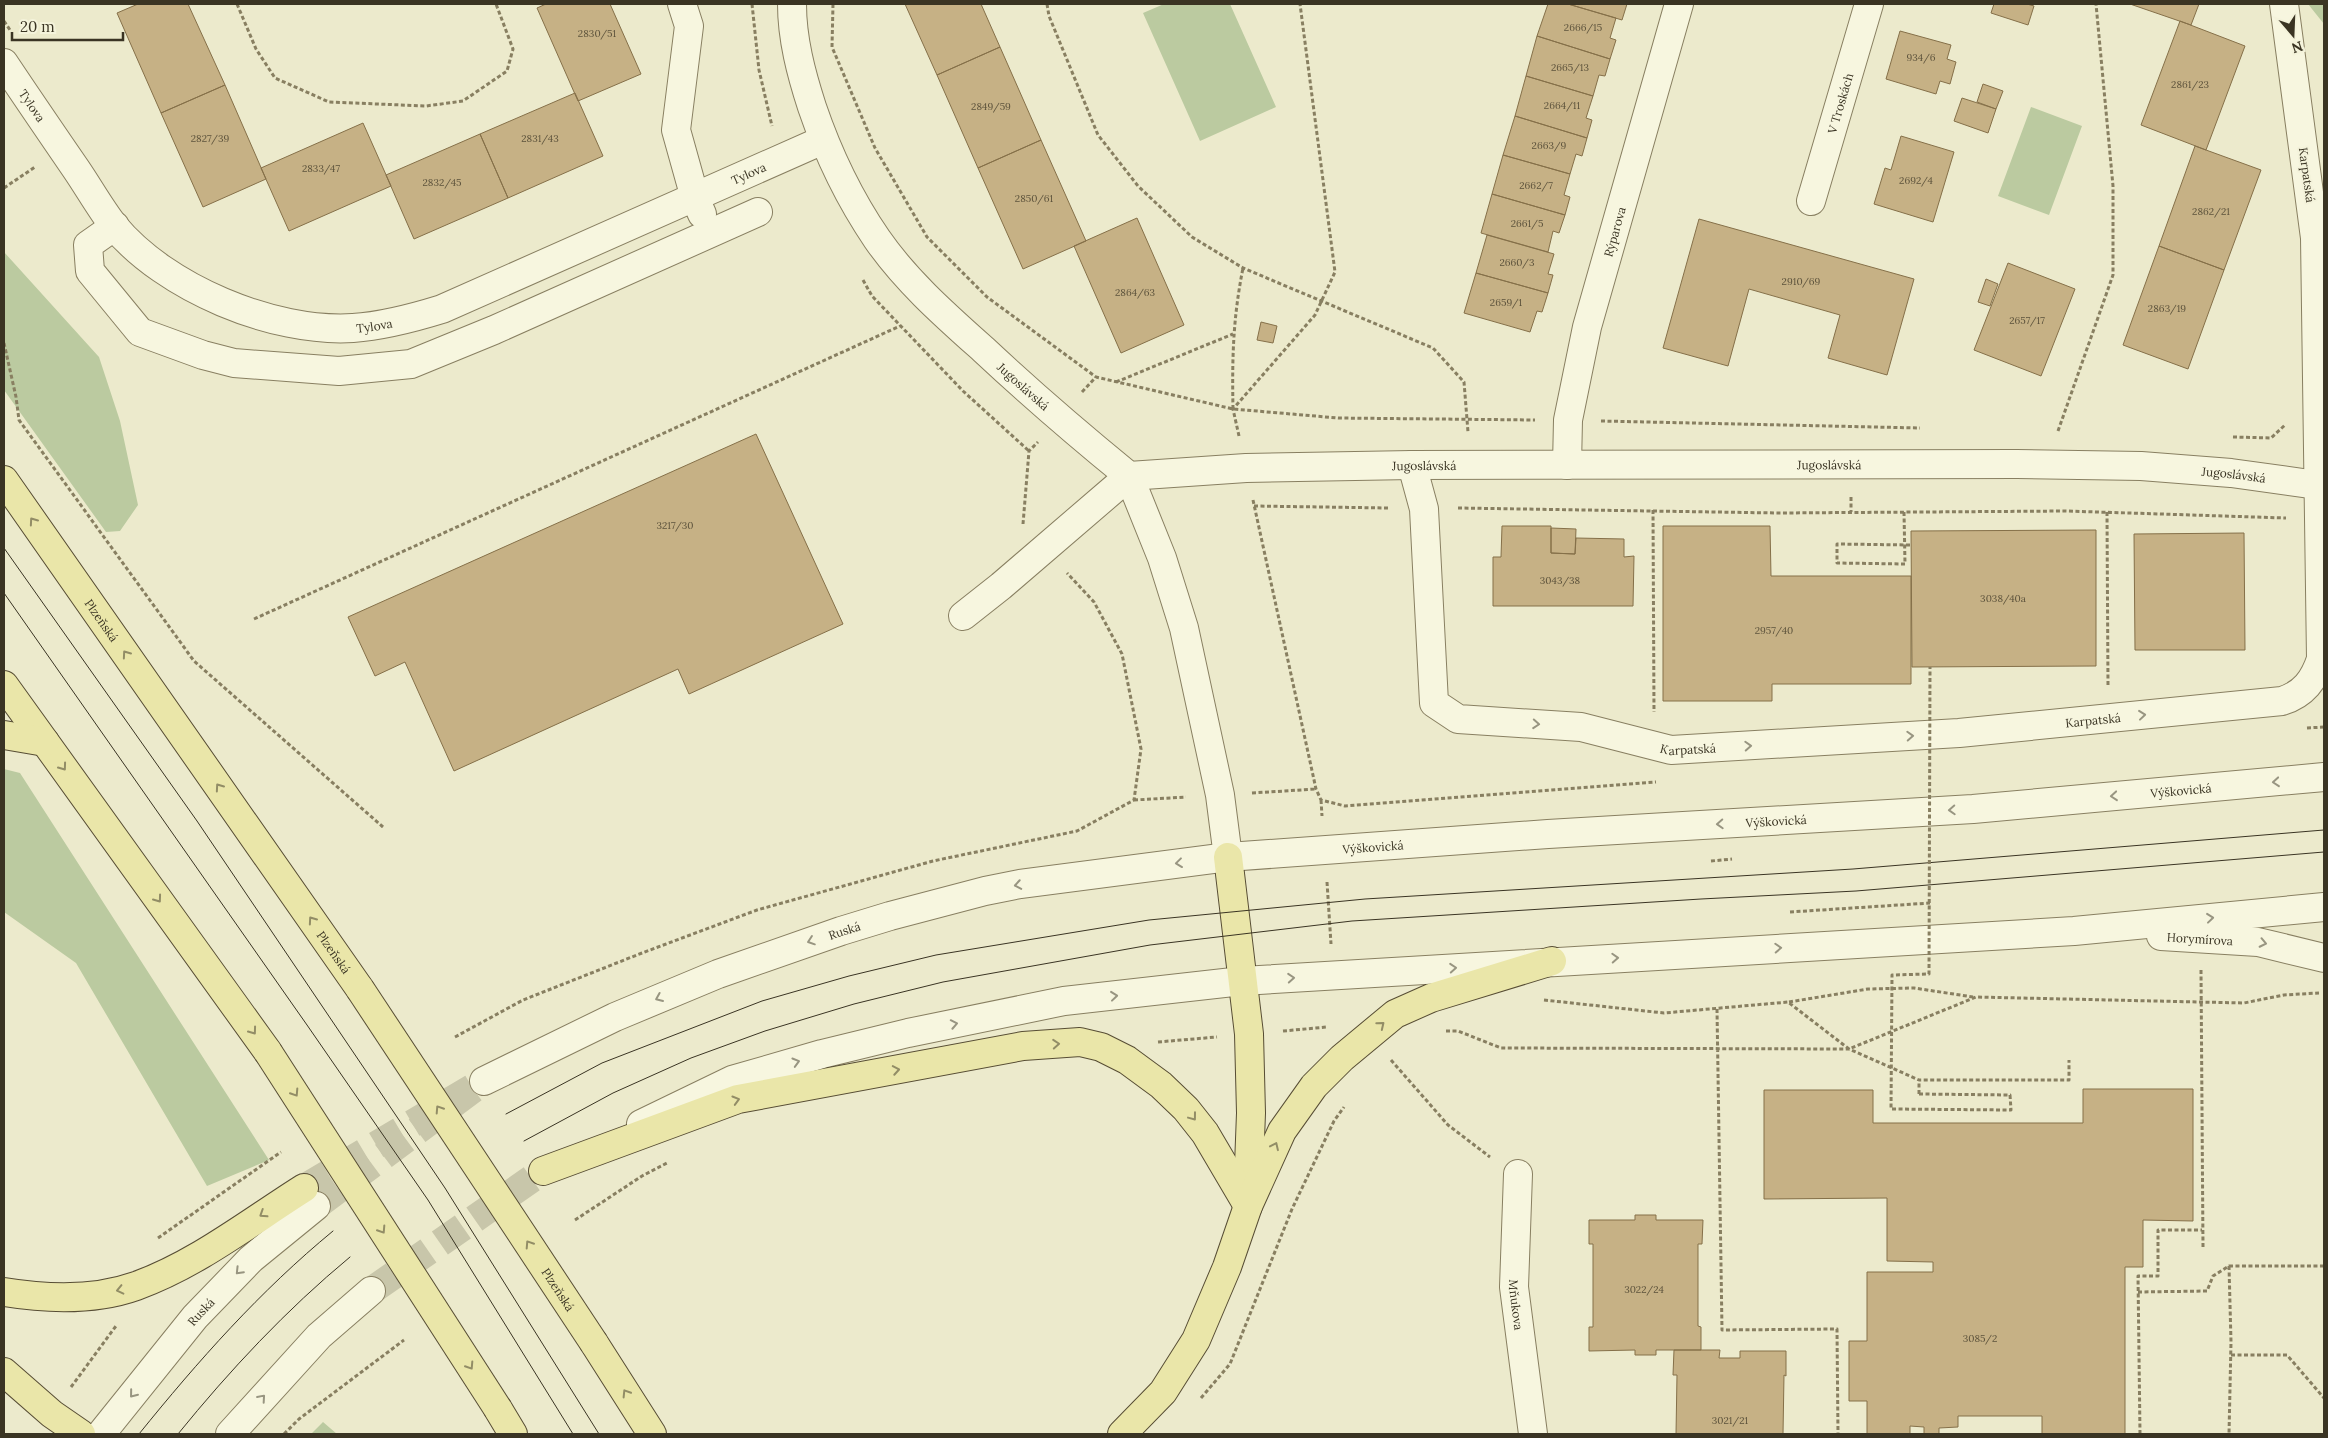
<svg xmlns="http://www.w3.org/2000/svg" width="2328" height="1438" viewBox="0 0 2328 1438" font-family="Lora,serif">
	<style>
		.green { fill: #bbcaa0 }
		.building { fill: #c6b185; stroke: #857049 }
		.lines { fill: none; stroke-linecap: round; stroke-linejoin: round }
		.minor-tunnel { stroke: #c8c6aa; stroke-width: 28; stroke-dasharray: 28 14; stroke-linecap: butt }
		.major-tunnel { stroke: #c8c6aa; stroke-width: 28; stroke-dasharray: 28 14; stroke-linecap: butt }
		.minor-casing { stroke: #887f61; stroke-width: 30 }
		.major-casing { stroke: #574d34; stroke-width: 30 }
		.path { stroke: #887f61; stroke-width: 3; stroke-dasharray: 4 2.5; stroke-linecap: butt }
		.minor { stroke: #f7f6df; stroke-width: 28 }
		.major { stroke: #eae6a9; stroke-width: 28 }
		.tram { stroke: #3a3423; stroke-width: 1 }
		.major-bridge-casing { stroke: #574d34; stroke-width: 30; stroke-linecap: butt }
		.path-bridge { stroke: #887f61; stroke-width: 3; stroke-dasharray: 4 2.5; stroke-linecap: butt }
		.major-bridge { stroke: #eae6a9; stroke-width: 28 }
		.oneway { stroke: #928d66 }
		.oneway2 { stroke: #989581 }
		.labels { text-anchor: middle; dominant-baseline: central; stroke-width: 4; stroke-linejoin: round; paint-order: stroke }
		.number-label { font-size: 10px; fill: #5d533c }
		.street-label { font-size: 12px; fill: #3a3423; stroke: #f4f3db }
	</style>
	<rect width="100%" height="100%" fill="#eceacc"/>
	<path class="green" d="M1164,4H1230L1276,107L1200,141L1143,13Z
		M2308,4H2324V24Z
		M2031,107L2082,126L2049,215L1998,196Z
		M4,252L99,357L120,421L138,505L120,531L106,532L4,390Z
		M4,769L20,773L269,1160L207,1186L76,963L4,912Z
		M323,1422L337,1434H311Z"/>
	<path class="building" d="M138,4H188L225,85L161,113L117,13Z
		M546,4H610L641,74L578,101L537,8Z
		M905,4H981L1000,47L937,75Z
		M1548,4H1568L1616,18L1610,38L1616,40L1610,59L1537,36Z
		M1568,4H1627L1622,20Z
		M1994,4H2027L2034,6L2028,25L1991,13Z
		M2130,4H2199L2191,25Z
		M2180,21L2245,46L2206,150L2141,125Z
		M1900,31L1951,45L1947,59L1956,62L1950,84L1940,81L1936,94L1886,79Z
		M1537,36L1610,59L1605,76L1599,75L1593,96L1526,76Z
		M1000,47L1041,140L978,168L937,75Z
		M1526,76L1593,96L1586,118L1592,120L1587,138L1515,116Z
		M1983,84L2003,91L1996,109L1977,102Z
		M225,85L266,179L203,207L161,113Z
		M575,93L603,156L508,198L480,134Z
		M1962,98L1996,109L1988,133L1954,121Z
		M1515,116L1587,138L1582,156L1576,154L1570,174L1503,155Z
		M363,123L391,186L289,231L261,168Z
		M480,134L508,198L414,239L386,175Z
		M1901,136L1954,152L1933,222L1874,204L1885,168L1891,170Z
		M1041,140L1086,241L1023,269L978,168Z
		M2195,146L2261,170L2224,270L2159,246Z
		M1503,155L1570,174L1564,195L1570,197L1565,215L1492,194Z
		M1492,194L1565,215L1559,233L1553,231L1548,252L1481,233Z
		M1137,218L1184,325L1121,353L1074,246Z
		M1699,219L1914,279L1887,375L1828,358L1840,315L1749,289L1728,366L1663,348Z
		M1487,235L1554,254L1548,274L1553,275L1548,293L1476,273Z
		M2159,246L2224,270L2188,369L2123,345Z
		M2008,263L2075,289L2041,376L1974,350Z
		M1476,273L1548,293L1542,312L1537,311L1530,332L1464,313Z
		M1986,279L1998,284L1990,306L1978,302Z
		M1261,322L1277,326L1273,343L1257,340Z
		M756,434L843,624L689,694L678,669L454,771L405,662L375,676L348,617Z
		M1502,526H1551V553L1575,554L1576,538L1624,539V557L1634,556L1633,606H1493V557H1501Z
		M1663,526H1770L1771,576H1911V684H1772V701H1663Z
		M1551,528L1576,529L1575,554L1551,553Z
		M2096,530V666L1912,667L1911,531Z
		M2244,533L2245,650H2135L2134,534Z
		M2083,1089H2193V1221L2143,1220V1267H2125V1434H2042V1416H1958V1427L1939,1428V1434H1924V1427L1910,1426V1434H1867V1401H1849V1341H1867V1272H1933V1262L1887,1261V1198L1764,1199V1090H1873V1123H2083Z
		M1635,1215H1656V1220H1703L1702,1244H1698V1326L1701,1327V1350H1656V1355H1635V1350L1589,1351V1327H1593V1244H1589V1220H1635Z
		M1674,1350H1720L1719,1358H1740V1351H1786V1376L1784,1375L1783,1434H1676L1677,1375H1673Z"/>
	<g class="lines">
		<path class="minor-tunnel" d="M316,1206L484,1081
			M371,1291L543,1171"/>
		<path class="major-tunnel" d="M304,1188L484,1081"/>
		<defs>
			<g id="minor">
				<path d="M682,4L689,26L676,130L695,198L702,214"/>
				<path id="s1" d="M792,4C792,39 801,73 812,107C828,154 849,198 877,239C906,281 946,316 984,350C1031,394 1080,436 1129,476L1246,468L1412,465L2017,464L2141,466L2231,473L2324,486"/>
				<path id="s2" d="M4,63C28,99 52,134 76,169C89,188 100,208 114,226C165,288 273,333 353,328C383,326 413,318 442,309L823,140"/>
				<path id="s3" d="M1811,201L1869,4"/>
				<path d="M115,226L88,245L90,271L140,332L203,355L234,363L339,371L411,364L494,330L758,212"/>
				<path id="s4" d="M1412,465L1424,509L1434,703L1458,719L1581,727L1671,750L1959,733L2282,701C2304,694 2314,680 2321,659L2315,238L2284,4"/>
				<path id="s5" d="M1567,465L1568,420L1587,327L1679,4"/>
				<path d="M963,616L1001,586L1129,476L1162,558L1184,628L1220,795L1228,857"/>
				<path id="s6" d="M2161,936L2258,942L2324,958"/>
				<path id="s7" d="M484,1081L615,1017L718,974L841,931L890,916L985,891L1020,884L1228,857L1548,834L1973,809L2324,777"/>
				<path d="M641,1124L732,1080L822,1054L908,1033L1064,1001L1242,981L2074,931L2324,907"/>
				<path id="s8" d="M1518,1174L1514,1287L1533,1434"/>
				<path id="s9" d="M101,1434L195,1317L251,1259L316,1206"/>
				<path d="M230,1434L319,1336L371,1291"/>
			</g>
			<g id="major">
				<path id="s10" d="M4,480L360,989"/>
				<path d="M4,685L268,1052"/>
				<path d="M4,735L45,742"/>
				<path d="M1228,857L1249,1034L1251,1113L1248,1192"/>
				<path d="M543,1171L738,1099L1023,1046L1080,1042L1101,1047L1127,1060L1161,1085L1186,1109L1205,1133L1248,1206"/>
				<path d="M4,1292C47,1299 94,1301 136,1286C197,1264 250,1222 304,1188"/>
				<path d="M594,1343L652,1434"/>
				<path d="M4,1372L52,1414L81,1434"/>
				<path d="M498,1409L513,1434"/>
				<path d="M1122,1434L1163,1392L1196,1340L1227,1267L1248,1206L1282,1131L1314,1086L1342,1058L1395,1014L1431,998L1552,961"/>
			</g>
		</defs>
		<use href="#minor" class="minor-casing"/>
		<use href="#major" class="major-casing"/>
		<path class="path" d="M237,4L256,49L275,78L329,102L426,106L463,101L507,71L513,49L496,4
			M752,4L759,70L772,126
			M833,4L832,47L875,148L927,237L987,297L1096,377
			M1047,4L1049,16L1098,135L1138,186L1192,237L1243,268L1433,348L1464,382L1468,432
			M4,21L10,30
			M4,188L35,167
			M863,280L872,296L963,391L1029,451
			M4,343L16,397L19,420L194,661L383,827
			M1116,382L1233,334
			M1082,392L1096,377L1233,409L1338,418L1535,420
			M1233,409C1232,358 1233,318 1243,268
			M1601,421L1920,428
			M2058,431L2113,275V186L2096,4
			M1239,436L1233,409L1315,315L1335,272L1300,4
			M2233,437L2271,438L2285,425
			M1851,497V512
			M1253,500L1316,789L1321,800L1345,806L1656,782
			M1254,506L1389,508
			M1458,508L1778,513L2066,511L2286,518
			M1653,510L1654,712
			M1904,512L1905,564
			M2107,512L2108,686
			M1023,524L1029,451L1038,442
			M254,619L900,326
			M2307,728L2324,727
			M1252,793L1316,789
			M1134,800L1186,797
			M1321,800L1322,816
			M1711,861L1732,859
			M1327,882L1331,944
			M1790,912L1930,903
			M2201,970L2203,1247
			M1544,1000L1664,1013L1788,1002L1849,1049L1976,997L2244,1003L2284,995L2319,993
			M1789,1002L1868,989L1914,988L1973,997
			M1717,1009L1722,1330L1837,1329L1838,1434
			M1283,1031L1327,1027
			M1446,1031H1458L1501,1048L1849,1049L1919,1080H2069V1060
			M455,1037L523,1000L642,953L757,910L933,861L1077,831L1134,800L1141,749L1122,654L1094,602L1067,573
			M1158,1042L1217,1037
			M1391,1060L1448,1125L1490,1157
			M1919,1094V1080
			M575,1220L642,1176L667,1163
			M158,1238L281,1152
			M2229,1266L2231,1342L2229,1434
			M2138,1292L2207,1291L2213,1276L2229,1266H2324
			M2231,1355H2287L2324,1398
			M71,1387L116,1326
			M1201,1398L1230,1364L1292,1209L1334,1121L1344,1107
			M284,1434L299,1419L404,1340
			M2140,1434L2138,1276H2158V1230H2202"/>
		<use href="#minor" class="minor"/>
		<use href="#major" class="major"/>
		<path class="tram" d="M4,548L197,821L445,1188L599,1434
			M4,593L307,1025L428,1200L573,1434
			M506,1114L602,1063L762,1001L849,976L936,955L1149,920L1365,899L1853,869L2324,830
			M524,1141L613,1093L691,1058L765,1031L854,1004L943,982L1150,945L1352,921L1701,899L1856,891L2324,852
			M139,1434C198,1361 260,1291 333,1231
			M178,1434C230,1370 286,1310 350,1257"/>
		<defs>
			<g id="major-bridge">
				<path id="s11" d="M360,989L594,1343"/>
				<path d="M268,1052L498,1409"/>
			</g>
		</defs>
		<use href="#major-bridge" class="major-bridge-casing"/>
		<path class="path-bridge" d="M1905,564L1837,563V544L1911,545
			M1919,1094L2010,1095L2011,1110L1891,1109L1892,975L1929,974L1930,667"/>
		<use href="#major-bridge" class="major-bridge"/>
	</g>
	<defs><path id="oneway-chevron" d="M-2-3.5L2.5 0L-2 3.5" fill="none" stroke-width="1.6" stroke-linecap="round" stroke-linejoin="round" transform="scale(1.25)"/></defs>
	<g class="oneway">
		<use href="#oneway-chevron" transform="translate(33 521) rotate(-125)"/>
		<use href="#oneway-chevron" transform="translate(126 654) rotate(-125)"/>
		<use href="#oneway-chevron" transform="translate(63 767) rotate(54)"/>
		<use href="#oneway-chevron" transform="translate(219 787) rotate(-125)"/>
		<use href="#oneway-chevron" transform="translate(158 899) rotate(54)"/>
		<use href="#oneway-chevron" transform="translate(312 920) rotate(-125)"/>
		<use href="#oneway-chevron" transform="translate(1381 1025) rotate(-39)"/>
		<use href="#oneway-chevron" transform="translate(253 1031) rotate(54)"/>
		<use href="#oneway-chevron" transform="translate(1056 1044) rotate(-4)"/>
		<use href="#oneway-chevron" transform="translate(896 1070) rotate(-10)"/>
		<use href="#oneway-chevron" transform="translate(295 1093) rotate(57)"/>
		<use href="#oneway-chevron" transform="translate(736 1100) rotate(-16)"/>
		<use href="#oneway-chevron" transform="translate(439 1109) rotate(-123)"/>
		<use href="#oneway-chevron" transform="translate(1193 1117) rotate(53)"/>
		<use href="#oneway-chevron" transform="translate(1275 1146) rotate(-65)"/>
		<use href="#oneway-chevron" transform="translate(263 1214) rotate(147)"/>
		<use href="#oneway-chevron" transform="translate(382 1230) rotate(57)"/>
		<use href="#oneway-chevron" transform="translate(529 1244) rotate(-123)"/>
		<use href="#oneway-chevron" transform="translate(120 1290) rotate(167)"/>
		<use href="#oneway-chevron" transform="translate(470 1366) rotate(57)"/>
		<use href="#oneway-chevron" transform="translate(626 1393) rotate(-122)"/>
	</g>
	<g class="oneway2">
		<use href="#oneway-chevron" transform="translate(2142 715) rotate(-6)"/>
		<use href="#oneway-chevron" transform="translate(1536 724) rotate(4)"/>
		<use href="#oneway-chevron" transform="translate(1910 736) rotate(-3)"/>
		<use href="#oneway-chevron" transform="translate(1748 746) rotate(-3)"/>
		<use href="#oneway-chevron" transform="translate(2276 782) rotate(175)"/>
		<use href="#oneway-chevron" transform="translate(2114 796) rotate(175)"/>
		<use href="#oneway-chevron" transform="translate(1952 810) rotate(177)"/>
		<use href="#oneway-chevron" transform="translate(1720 824) rotate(177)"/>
		<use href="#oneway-chevron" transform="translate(1179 863) rotate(173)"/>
		<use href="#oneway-chevron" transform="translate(1018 885) rotate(170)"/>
		<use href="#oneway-chevron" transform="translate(2210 918) rotate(-6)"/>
		<use href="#oneway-chevron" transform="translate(811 941) rotate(161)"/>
		<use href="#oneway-chevron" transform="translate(2263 943) rotate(12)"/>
		<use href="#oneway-chevron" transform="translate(1778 948) rotate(-3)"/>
		<use href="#oneway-chevron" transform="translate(1615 958) rotate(-3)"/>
		<use href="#oneway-chevron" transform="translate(1453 968) rotate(-4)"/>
		<use href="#oneway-chevron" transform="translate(1291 978) rotate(-4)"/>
		<use href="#oneway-chevron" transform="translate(1114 996) rotate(-6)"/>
		<use href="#oneway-chevron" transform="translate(659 998) rotate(157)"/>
		<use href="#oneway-chevron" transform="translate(954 1024) rotate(-11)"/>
		<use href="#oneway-chevron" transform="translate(796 1062) rotate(-16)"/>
		<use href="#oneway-chevron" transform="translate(239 1271) rotate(134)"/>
		<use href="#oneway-chevron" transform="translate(133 1394) rotate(129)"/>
		<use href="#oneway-chevron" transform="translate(262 1398) rotate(-49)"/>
	</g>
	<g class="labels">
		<g class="number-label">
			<text x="1583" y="27">2666/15</text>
			<text x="597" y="33">2830/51</text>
			<text x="1921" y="57">934/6</text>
			<text x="1570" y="67">2665/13</text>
			<text x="2190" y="84">2861/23</text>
			<text x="1562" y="105">2664/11</text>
			<text x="991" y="106">2849/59</text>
			<text x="210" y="138">2827/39</text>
			<text x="540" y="138">2831/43</text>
			<text x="1549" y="145">2663/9</text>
			<text x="321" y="168">2833/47</text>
			<text x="1916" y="180">2692/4</text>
			<text x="442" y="182">2832/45</text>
			<text x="1536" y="185">2662/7</text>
			<text x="1034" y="198">2850/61</text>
			<text x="2211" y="211">2862/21</text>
			<text x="1527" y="223">2661/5</text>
			<text x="1517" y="262">2660/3</text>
			<text x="1801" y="281">2910/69</text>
			<text x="1135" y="292">2864/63</text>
			<text x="1506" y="302">2659/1</text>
			<text x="2167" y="308">2863/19</text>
			<text x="2027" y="320">2657/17</text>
			<text x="675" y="525">3217/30</text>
			<text x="1560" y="580">3043/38</text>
			<text x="2003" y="598">3038/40a</text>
			<text x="1774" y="630">2957/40</text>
			<text x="1644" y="1289">3022/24</text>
			<text x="1980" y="1338">3085/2</text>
			<text x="1730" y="1420">3021/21</text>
		</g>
		<g class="street-label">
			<text stroke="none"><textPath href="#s3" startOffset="102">V Troskách</textPath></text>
			<text stroke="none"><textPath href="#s2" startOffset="51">Tylova</textPath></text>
			<text stroke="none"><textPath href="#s2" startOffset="891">Tylova</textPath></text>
			<text transform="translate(2307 175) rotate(82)">Karpatská</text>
			<text stroke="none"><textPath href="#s5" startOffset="239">Rýparova</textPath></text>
			<text stroke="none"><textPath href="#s2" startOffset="486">Tylova</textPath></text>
			<text stroke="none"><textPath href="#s1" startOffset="461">Jugoslávská</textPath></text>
			<text stroke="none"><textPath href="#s1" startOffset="1300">Jugoslávská</textPath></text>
			<text stroke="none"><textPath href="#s1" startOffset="895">Jugoslávská</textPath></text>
			<text stroke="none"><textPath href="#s1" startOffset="1705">Jugoslávská</textPath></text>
			<text stroke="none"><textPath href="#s10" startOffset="171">Plzeňská</textPath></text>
			<text stroke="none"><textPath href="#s4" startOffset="908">Karpatská</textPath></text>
			<text stroke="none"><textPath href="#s4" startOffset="502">Karpatská</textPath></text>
			<text stroke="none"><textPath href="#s7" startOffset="1738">Výškovická</textPath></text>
			<text stroke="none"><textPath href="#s7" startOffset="1332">Výškovická</textPath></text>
			<text stroke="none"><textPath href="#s7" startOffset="928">Výškovická</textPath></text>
			<text stroke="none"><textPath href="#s7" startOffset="391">Ruská</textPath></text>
			<text stroke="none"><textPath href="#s6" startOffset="39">Horymírova</textPath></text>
			<text stroke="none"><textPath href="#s10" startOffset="576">Plzeňská</textPath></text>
			<text stroke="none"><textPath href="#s11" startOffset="360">Plzeňská</textPath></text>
			<text stroke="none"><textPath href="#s8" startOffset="131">Mňukova</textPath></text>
			<text stroke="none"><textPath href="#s9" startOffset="158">Ruská</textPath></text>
		</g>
	</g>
	<rect width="2328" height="1438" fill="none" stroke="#3a3423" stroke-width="10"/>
	<g transform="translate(2293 35) rotate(161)" stroke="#f4f3db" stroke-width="4" paint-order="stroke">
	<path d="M0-4L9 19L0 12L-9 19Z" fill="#3a3423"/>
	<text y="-8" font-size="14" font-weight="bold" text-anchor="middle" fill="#3a3423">N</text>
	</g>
	<path d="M12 32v8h111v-8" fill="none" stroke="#3a3423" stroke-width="2.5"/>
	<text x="20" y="32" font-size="15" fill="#3a3423" stroke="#f4f3db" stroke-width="4" paint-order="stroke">20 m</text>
</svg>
